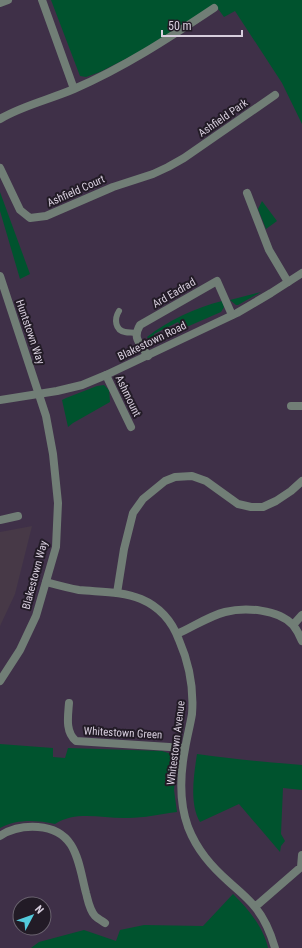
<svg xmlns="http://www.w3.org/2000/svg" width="302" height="948" viewBox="0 0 302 948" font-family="'Roboto Condensed',sans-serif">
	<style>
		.education { fill: #473947 }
		.green { fill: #00532e }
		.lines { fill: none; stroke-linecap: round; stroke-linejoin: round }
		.service { stroke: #717e76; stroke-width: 6 }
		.minor { stroke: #717e76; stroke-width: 8 }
		.tertiary { stroke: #717e76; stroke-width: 8 }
		.labels { text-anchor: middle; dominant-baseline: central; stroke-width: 4; stroke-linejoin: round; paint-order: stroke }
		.street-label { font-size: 11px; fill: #d7cedd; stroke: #221b26 }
	</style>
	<rect width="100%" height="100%" fill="#3f3048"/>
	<path class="education" d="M32,526L15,594L0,626V532Z"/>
	<path class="green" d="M51,0H302V124L282,83L235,11L224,17L216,6L149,47L100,72L86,77L80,76Z
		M0,192L30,274L20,279L0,211Z
		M262,201L277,221L266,229L258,209Z
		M261,292L238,305H236L230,300Z
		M222,301L224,307L221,312L182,329L178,322L154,334L159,342L152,344L147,337C169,320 195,308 222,301Z
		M104,385L109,390L110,402L73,423L68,427L62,400L66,398L97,386Z
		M0,744L53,748V757L65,758L68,748L162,751C168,753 175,754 177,760L174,790L177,812C161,814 144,818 128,818C103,819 77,810 55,824C36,820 17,819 0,828Z
		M197,754C232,759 267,762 302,765V790L283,788L281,834L285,841L281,846L280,852L239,804L200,822C189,804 194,774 197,754Z
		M233,894C248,909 263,926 268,948H31L39,942L84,930L116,941L120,930L144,925L203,926Z"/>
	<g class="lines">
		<path class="service" d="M119,311C114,319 115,330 125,332C129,333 132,332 136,333"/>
		<path class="minor" d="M42,0L74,89
			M0,3L8,0
			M0,119C21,106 51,99 74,89C123,68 169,38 214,8
			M0,168L20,210L30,218L46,216L113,187L153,174L168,167L184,158L275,95
			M247,193L269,250L288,282
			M148,356C140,343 132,339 140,325L217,281L232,315
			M106,375L131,427
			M291,406H302
			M0,520L18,516
			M46,582C57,585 68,588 79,590C99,592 122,591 141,599C160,607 172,621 179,640C189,663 194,688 192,714C190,726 187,737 185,749C180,775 179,802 188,827C197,850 211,866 229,882C238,890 248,898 255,907C265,919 271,934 275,948
			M117,593L124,549L133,513L143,499L165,481L175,477L192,476L206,481L238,504L251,507H263L276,501L291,491L302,481
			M293,625L302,615
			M177,634C193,627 209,616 225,612C245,607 278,609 293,625C297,630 300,636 302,641
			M69,703C68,716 65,732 76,741L185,748
			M0,836C12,828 24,826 38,827C77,830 78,862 86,893C88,900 89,909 95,916C97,918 102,921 105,923
			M255,907L301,867L302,855"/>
		<path class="tertiary" d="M0,276L46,416L53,454L58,503L56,547L36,616L20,650L0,681
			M0,400L57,391L82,385L106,375L237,313L271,293L302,273"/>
	</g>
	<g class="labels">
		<g class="street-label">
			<text transform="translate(223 118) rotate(-35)">Ashfield Park</text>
			<text transform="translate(76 191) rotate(-24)">Ashfield Court</text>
			<text transform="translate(174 293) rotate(-30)">Ard Eadrad</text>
			<text transform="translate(30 332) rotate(71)">Huntstown Way</text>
			<text transform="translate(152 341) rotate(-26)">Blakestown Road</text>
			<text transform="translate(128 396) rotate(64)">Ashmount</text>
			<text transform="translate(35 575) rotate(-75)">Blakestown Way</text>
			<text transform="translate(123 733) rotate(3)">Whitestown Green</text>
			<text transform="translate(176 743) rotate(-83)">Whitestown Avenue</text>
		</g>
	</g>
	<g transform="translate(32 916) rotate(49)"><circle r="19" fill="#221b26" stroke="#6a636f"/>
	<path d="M0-3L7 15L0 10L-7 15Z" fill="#53cadc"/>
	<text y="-6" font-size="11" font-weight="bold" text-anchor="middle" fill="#d7cedd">N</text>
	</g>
	<path d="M162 30v6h80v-6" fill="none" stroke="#d7cedd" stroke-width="2"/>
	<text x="168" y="30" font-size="12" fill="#d7cedd" stroke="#221b26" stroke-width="3" paint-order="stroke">50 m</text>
</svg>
